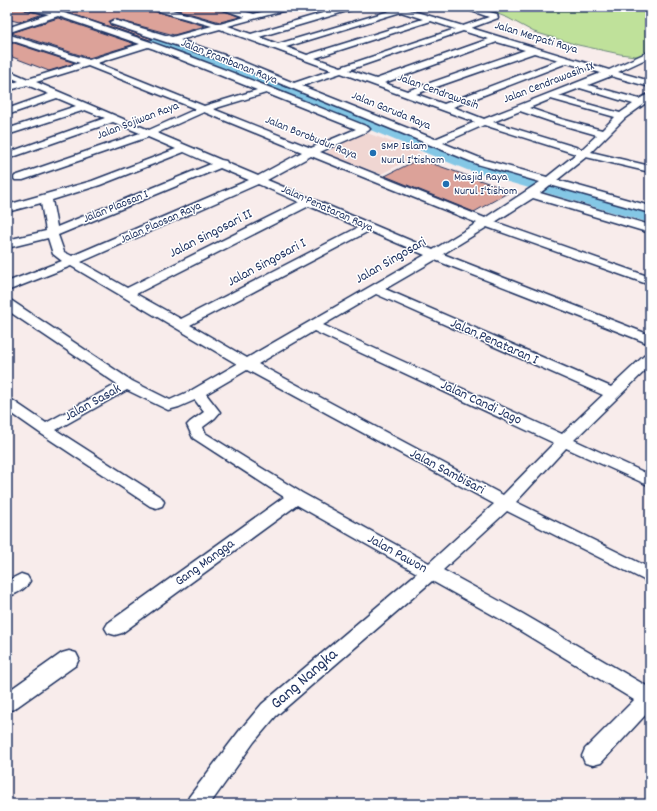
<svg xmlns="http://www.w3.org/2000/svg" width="657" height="811" viewBox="0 0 657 811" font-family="Dekko,sans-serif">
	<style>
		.built { fill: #f0d6d2 }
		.green { fill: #bfe19a; stroke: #6d887c }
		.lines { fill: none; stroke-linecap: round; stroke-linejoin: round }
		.canal { fill: #84c7e5; fill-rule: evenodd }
		.building { fill: #dca299; stroke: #1b2f5e }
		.street-casing { stroke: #1b2f5e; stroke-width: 3 }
		.street { fill: #fff; fill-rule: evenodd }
		.poi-dot { fill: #1f6fb2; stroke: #fff; stroke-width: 1.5 }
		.labels { text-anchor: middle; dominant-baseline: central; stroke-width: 3; stroke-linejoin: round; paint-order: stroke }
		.far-street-label { font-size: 12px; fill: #1b2f5e; stroke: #fff }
		.far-poi-label { font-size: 12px; fill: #1b2f5e; stroke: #fff; text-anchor: start }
		.street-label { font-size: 14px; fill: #1b2f5e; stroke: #fff }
		.near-street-label { font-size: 17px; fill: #1b2f5e; stroke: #fff }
	</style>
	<rect width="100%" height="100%" fill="#f8eceb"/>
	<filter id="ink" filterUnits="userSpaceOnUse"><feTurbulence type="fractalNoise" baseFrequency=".025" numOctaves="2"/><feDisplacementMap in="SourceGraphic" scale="8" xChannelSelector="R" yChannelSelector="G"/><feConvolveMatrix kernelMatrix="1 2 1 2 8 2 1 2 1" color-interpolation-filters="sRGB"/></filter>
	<g filter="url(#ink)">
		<path class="built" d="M364,132L422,153L381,174L325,153Z"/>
		<path class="green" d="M480,7H650V58L620,54L578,45L534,32L508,18Z"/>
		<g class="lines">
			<path class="canal" d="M124,27L166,40L231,63L477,164L650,213V223L467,170L223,69L158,44L120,32L118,30L120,28Z"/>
		</g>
		<path class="building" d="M7,7H23L25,10L43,14L19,22L7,19Z
			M42,7H67L66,10L72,12L82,7H149L151,10L205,26L174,35L114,19L109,22L111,25L153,39L150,40L72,14Z
			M167,7H215L240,17L220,22Z
			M234,7H264V10L254,12Z
			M58,18L135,44L89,58L11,33Z
			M14,43L75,63L49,71L7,55V45Z
			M419,159L511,191L474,212L385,176Z"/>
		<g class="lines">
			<defs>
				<path id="street" d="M24,7C56,7 88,21 118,31C203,59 285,94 368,127L370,129L368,131L320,152L485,218L540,182L477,164L230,63L111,24L110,22L114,20L172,37L212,26L151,9L150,7H162L220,24L245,17L216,7H228L254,14L279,7H291L290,9L228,26L251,34L343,7H355L354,9L259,37L278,44L393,10L388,7H400L463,26L489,17L460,7H472L497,14L498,18L471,28L609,70L650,51V57L618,72L650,81V87L611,76L588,85L639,99L650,93V100L625,118L591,152L650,166V172L586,157L557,180L650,206V213L550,185L540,193L650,225V233L533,198L495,222L650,277V285L487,227L443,254L650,335V344L435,260L385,289L611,387L645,355L650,354V366L574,440L650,475V486L566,448L516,502L650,568V583L507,511L443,570L523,614L650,688V710L601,763L593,765L585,763L582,756L585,749L634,700L509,624L432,581L276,716L254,742L210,804H186L189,797L240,730L262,704L417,573L297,505L122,633L115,635L108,633L105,628L108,623L284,497L193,438L187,425L190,422L204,412L195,400L179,407L168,410L127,390L56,430L162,498L164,502L162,506L156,508L150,506L40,433L7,410V399L12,400L46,423L117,384L7,310V300L12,301L132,381L170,400L192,390L237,364L71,266L7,291V282L62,261L53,254L48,238L7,248V240L46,231L41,203L7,212V205L92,181L176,149L148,137L23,180H15L14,178L15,176L140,133L113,122L7,159V153L105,118L85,110L7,135V129L76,106L57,98L7,115V109L49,94L27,85L7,91V85L19,81L7,76V70L28,79L80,63L7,39V34L89,60L140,44L58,16L7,33V28L49,14L25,9ZM401,12L423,19L307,55L286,47ZM431,21L455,29L341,67L315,58ZM220,29L332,70L294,83L236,59L180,40ZM463,31L489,39L376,79L349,70ZM497,42L525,50L407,91L384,83ZM148,47L154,49L257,90L204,106L97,63ZM534,53L559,60L444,104L416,94ZM567,63L601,73L484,119L453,107ZM88,66L196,109L149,130L36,82ZM341,73L475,122L435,139L302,86ZM580,88L633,104L620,113L559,96ZM266,93L356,129L311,148L213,109ZM551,99L615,117L602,130L561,119L529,108ZM520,111L555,123L597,135L582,149L493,122ZM204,112L302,152L258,176L227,163L226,161L221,160L157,133ZM484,125L576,154L547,177L485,160L443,143ZM184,152L211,164L57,227L52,200L100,185ZM311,156L477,223L433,250L267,180ZM220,168L249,180L72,256L64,252L58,235ZM258,184L299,202L127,288L81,262ZM309,206L359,227L181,319L136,294ZM369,231L425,255L247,358L190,325ZM376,294L603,395L562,434L323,325ZM314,331L554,443L503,495L258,364ZM247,370L494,504L429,563L302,493L205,433L203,427L215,418L220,412L206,394Z
					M69,7H81L71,11L67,9Z
					M21,574L27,576L30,581C26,589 16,594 7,597V581Z
					M69,651L76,653L79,659L76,665L14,709L7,711V692L62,653Z"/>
			</defs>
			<use href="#street" class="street-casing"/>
			<use href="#street" class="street"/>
		</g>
	</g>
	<g class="poi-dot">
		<circle cx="373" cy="153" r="4"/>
		<circle cx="446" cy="184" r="4"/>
	</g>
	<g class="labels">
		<g class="far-street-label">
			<text transform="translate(536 38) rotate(17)">Jalan Merpati Raya</text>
			<text transform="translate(229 62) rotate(22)">Jalan Prambanan Raya</text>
			<text transform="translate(549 83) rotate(-21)">Jalan Cendrawasih IX</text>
			<text transform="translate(438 92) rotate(20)">Jalan Cendrawasih</text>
			<text transform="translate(391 111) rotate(22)">Jalan Garuda Raya</text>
			<text transform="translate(138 121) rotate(-21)">Jalan Sojiwan Raya</text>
			<text transform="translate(311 138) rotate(22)">Jalan Borobudur Raya</text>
			<text transform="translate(116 207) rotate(-22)">Jalan Plaosan I</text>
			<text transform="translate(327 209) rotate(24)">Jalan Penataran Raya</text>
			<text transform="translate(161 223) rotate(-24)">Jalan Plaosan Raya</text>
		</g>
		<g class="far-poi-label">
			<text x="381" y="146">SMP Islam<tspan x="381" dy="14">Nurul I'tishom</tspan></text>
			<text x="454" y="177">Masjid Raya<tspan x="454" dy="14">Nurul I'tishom</tspan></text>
		</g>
		<g class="street-label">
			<text transform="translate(211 234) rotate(-27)">Jalan Singosari II</text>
			<text transform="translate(391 261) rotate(-30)">Jalan Singosari</text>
			<text transform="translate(267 263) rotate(-28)">Jalan Singosari I</text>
			<text transform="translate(494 342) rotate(24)">Jalan Penataran I</text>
			<text transform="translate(93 403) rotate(-29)">Jalan Sasak</text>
			<text transform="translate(481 403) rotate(25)">Jalan Candi Jago</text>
			<text transform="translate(447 472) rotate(28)">Jalan Sambisari</text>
			<text transform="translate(397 554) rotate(29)">Jalan Pawon</text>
			<text transform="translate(205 563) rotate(-36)">Gang Mangga</text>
		</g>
		<g class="near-street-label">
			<text transform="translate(305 680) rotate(-41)">Gang Nangka</text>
		</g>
	</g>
	<rect width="657" height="811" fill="none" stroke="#fff" stroke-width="24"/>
	<rect x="12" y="12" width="633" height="787" fill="none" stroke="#1b2f5e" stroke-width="1.5" filter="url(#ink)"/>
</svg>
